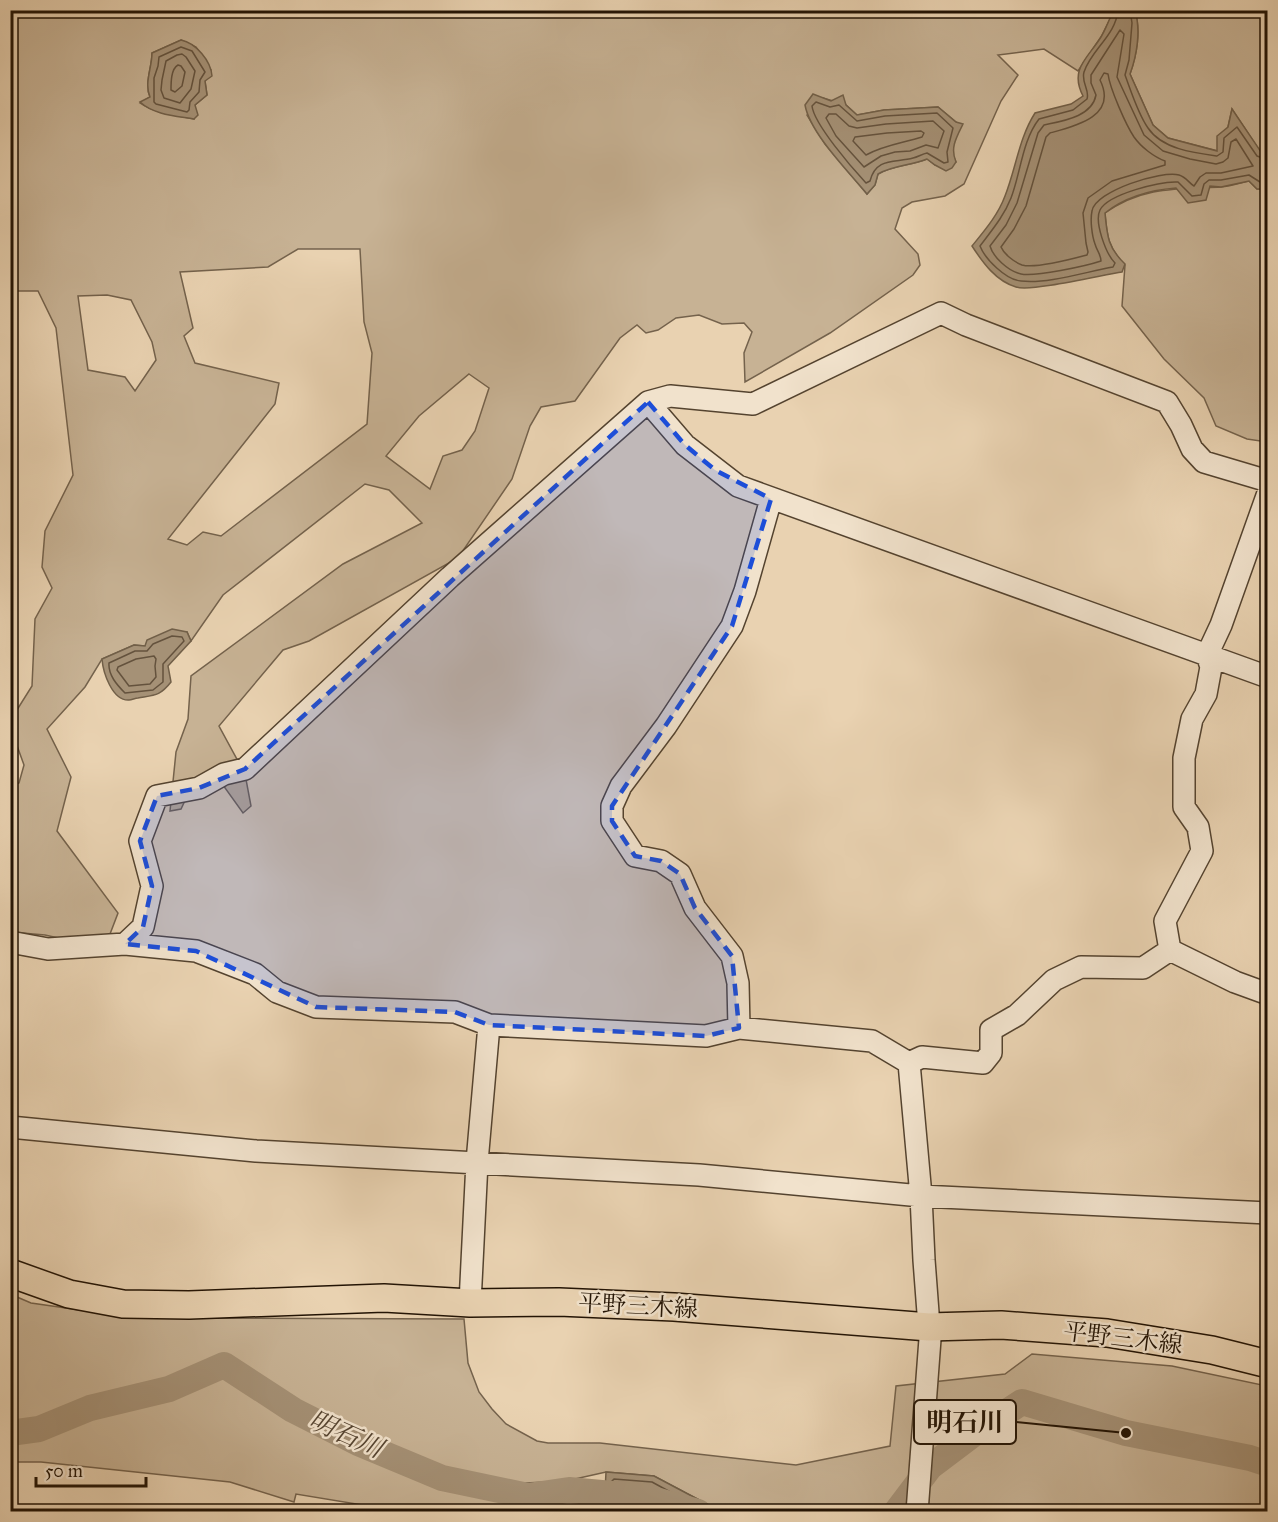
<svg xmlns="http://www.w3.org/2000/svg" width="1278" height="1522" viewBox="0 0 1278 1522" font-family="'IM FELL Great Primer','Noto Serif JP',serif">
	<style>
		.green { fill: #c7b294; stroke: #74624c; stroke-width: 1.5; fill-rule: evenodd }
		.water { fill: #a59176; stroke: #715f48; stroke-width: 1.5 }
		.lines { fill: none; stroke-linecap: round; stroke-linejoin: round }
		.shore { stroke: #64523d; stroke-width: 1.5 }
		.river { stroke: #a59176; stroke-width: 26 }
		.minor-casing { stroke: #54432f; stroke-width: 24 }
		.major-casing { stroke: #221304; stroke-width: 30 }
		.minor { stroke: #f1e2cc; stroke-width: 21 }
		.major { stroke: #e9d2b1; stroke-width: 27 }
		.marked { fill: #1d4ed8; fill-opacity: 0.2; stroke: #1d4ed8; stroke-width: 4.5; stroke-dasharray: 12 8; stroke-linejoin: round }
		.labels { text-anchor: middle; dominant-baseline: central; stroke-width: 5; stroke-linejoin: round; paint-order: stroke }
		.street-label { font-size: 24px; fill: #221304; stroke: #f1e2cc }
		.water-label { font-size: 26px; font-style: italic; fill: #564532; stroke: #f1e2cc }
		.leader { fill: none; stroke: #221304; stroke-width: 2 }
		.callout-dot { fill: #221304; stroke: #f1e2cc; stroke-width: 2 }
		.callout { fill: #f1e2cc; stroke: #221304; stroke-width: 2 }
		.callout-label { font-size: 26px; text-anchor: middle; font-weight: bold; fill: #221304 }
	</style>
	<rect width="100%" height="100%" fill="#e9d2b1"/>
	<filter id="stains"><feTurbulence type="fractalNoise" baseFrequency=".00333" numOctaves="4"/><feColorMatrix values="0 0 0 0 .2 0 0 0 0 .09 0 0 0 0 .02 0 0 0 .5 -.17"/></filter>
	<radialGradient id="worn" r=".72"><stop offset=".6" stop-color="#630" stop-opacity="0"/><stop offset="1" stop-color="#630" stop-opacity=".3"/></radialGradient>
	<path class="green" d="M11,11H1114L1101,37L1078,71L1044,49L998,55L1018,75L1001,101L964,184L945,196L912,202L902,208L895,229L918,254L920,265L913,275L830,333L745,382L744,353L752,332L744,323L722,324L699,315L676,318L658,330L646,333L637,325L620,338L575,401L541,407L530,426L512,479L458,558L309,641L283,650L219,726L245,774L251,806L243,813L223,785L190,790L181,809L170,811L176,752L188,719L191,676L343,564L422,523L389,490L365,484L223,595L191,641L187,632L145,646L134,645L102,659L85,687L47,729L71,777L57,831L118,913L110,934L102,941L90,945L45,935L11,932V786L19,783L24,765L11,729L10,721L32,686L35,619L52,588L42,567L45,531L73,475L56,328L38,291H11ZM181,40L196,47L211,70L205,81L207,95L195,105L194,119C176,115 156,114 140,103L150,97C144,83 152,68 152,53ZM823,98L846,105L857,115L884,110L938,107L956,122L952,153L956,162L935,165L927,159C910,166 894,165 878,174L875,185L867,194L825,144L807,115ZM298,249H360L364,322L372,353L367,424L221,536L203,532L187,545L168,539L275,404L279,383L195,363L184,336L193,328L180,272L268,267ZM107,295L131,300L152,342L156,360L135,391L125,377L88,370L78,296ZM469,374L489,388L475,431L462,450L443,456L430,489L386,456L419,416Z
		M1135,11H1267V155L1261,153L1232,109L1228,127L1218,151L1168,138L1153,125L1130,74C1137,55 1141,30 1135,11Z
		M1249,181L1257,189H1267V442L1247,439L1216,426L1204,398L1164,359L1122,306L1125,265C1108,248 1107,236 1105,213C1143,186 1178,189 1221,187C1231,186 1240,183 1249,181Z
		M10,1294L31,1303L136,1318L464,1319L468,1363L479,1392L492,1409L506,1424L537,1441L548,1443H600L796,1465L890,1446L896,1386L1005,1374L1032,1354L1172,1366L1267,1386V1511H720L654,1476L606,1472L566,1481L526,1483L525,1511L405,1512L296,1494L294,1502L230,1482L41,1462H11Z"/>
	<path class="water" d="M1114,10L1135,11C1141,30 1137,55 1130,74L1153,125L1168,138L1217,151V136L1228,127L1232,109L1261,152L1267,155V189H1257L1249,181L1221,187L1210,186L1206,200L1188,203L1176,188C1150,190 1125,197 1105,213C1107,236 1108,248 1125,264L1122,272C1102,275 1032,292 1016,287C996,281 983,263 972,246C985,230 998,215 1005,196C1016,168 1019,138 1035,113L1071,104L1083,96C1069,69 1088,58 1101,37C1106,29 1109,19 1114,10Z
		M181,40C196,43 211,61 212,76L205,81L207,95L195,105L198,115L194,119C177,116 154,115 140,102L150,97C144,83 152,68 152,53Z
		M813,94L831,101L843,95L846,105L857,115L884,110L938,107L956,122L963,124C956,138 950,148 956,162L952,168L946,171L935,165L927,159C910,166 894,165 878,174L875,185L867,194C848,171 810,133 805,105Z
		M172,629L187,632L191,641L168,666L171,682C160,696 155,695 138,698C135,698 132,700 129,700C112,701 103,672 102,659L134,645L145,646L147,640Z
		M606,1472L654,1476L720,1511H604Z"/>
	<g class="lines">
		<path class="shore" d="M1118,10C1116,35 1091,50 1084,72C1081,83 1090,90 1087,99L1073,110L1039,119C1022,141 1021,172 1011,198C1004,216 992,230 980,246C985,259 1006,280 1021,281C1048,284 1085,272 1113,267L1115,263C1106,254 1094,222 1100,210C1108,194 1161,181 1178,182L1192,196L1201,195L1204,184L1209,180H1221L1249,175L1260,182L1268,183
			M1130,10L1132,23L1129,60L1125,75C1131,91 1138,114 1148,128C1162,149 1194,153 1217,156L1223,152L1224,138L1237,127L1257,156L1268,160
			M1120,30L1124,34L1117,77L1144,135L1163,151L1190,159L1216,164L1223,162L1228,158L1231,142L1236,139L1253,166L1221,173H1206L1200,177L1194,186C1189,183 1186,177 1179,175C1162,170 1095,191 1092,211C1090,220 1092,236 1095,244C1097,251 1101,255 1101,261C1086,266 1035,277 1021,274C1008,271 993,257 990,246L1006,225L1017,203L1038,133L1044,125C1062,121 1092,117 1096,95L1091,83V75Z
			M181,47L192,51L205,72L200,80L199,92L190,102L189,110L187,112L156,104L154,102V78L158,66L159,57Z
			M177,55L182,54L186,57L195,71L191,89L180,103L164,98L161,90L162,80L166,61Z
			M178,65L181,66L185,72L182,86L175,92L171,90C171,82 171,69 178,65Z
			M1104,73L1108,74C1110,89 1126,125 1134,137C1141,147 1154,157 1165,161V165L1112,181L1088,198L1083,213L1086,243L1088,252L1087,255C1072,259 1036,269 1022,265C1014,262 1004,254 1001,247L1014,229L1026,206L1046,137L1050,133C1076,126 1118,116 1100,80Z
			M816,102L830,107L839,105L857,121L885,116L937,113L953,128L947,152L948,162L944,163L927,153C922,154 918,157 913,158C895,163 876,157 870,181L866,183C852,168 814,124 812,106Z
			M829,114H836L849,126L857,128L886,124L933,121L944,131L938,148L926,145L910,151L895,152L881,156L864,167L836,136L826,118Z
			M921,131L924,133L922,137C903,143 884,145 866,155L853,141L855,137L887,133Z
			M172,636L182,637L184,641L163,664V682L153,690L125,693C117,685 108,675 109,663L135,651H147L153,644Z
			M154,656L156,659L155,666L156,677L150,684L129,686L117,670L118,667L136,659Z
			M610,1512L611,1482L614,1479L652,1482L707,1512
			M617,1512L619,1490L621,1487L650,1490L691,1512
			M626,1512L627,1499L630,1497L647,1499L672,1512"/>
		<path class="river" d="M10,1433L39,1429L90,1408L169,1389L224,1365L293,1410L358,1443L442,1478L528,1496L569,1490L645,1497L698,1512
			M896,1512L930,1467L979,1430L1022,1402L1126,1433L1250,1458L1268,1464"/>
		<defs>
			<path id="minor" d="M648,402L685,445L738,486L1268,677
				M10,942L48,949L125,944L196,951L255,974L277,992L316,1007L455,1012L489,1025L706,1036L739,1028L872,1041L909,1063
				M125,944L143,927L152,886L140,841L157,796L199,788L224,774L245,769L450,577L648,402L670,396L753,404L941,313L966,325L1167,402L1181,425L1192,449L1204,462L1268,481
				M1170,950L1165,921L1202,851L1198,827L1184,807V758L1192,719L1206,694L1211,667L1207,655L1221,625L1268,493
				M1170,950L1235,982L1268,994
				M739,1028L738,983L732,956L695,908L680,874L661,861L635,856L612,821V806L621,786L666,726L732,626L745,591L771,499
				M909,1063L921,1196L924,1260L930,1339L917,1512
				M909,1063L922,1057L983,1063L991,1053V1030L1017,1015L1054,980L1081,967L1143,968L1170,950
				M10,1127L256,1151L699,1175L921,1196L1268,1213
				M470,1303L477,1162L489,1025"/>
			<path id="major" d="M10,1273L69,1294L123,1304L189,1305L384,1298L470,1303L559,1302L674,1307L929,1327L1001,1325L1107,1333L1212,1350L1268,1364"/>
		</defs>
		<use href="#minor" class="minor-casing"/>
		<use href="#major" class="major-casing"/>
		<use href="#minor" class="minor"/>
		<use href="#major" class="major"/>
	</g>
	<path class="marked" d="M648,402L685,445L715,470L771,499L732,626L612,806V821L635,856L661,861L680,874L695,908L732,956L739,1028L706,1036L489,1025L455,1012L316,1007L196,951L125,944L143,927L152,886L140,841L157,796L199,788L245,769Z"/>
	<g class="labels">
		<g class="street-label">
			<text transform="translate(638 1306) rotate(3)">平野三木線</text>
			<text transform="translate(1123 1338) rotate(7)">平野三木線</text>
		</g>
		<g class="water-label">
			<text transform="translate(346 1434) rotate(24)">明石川</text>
		</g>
	</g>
	<path class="leader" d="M1126 1433L1016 1422"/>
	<circle class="callout-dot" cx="1126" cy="1433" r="6"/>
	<rect class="callout" x="914" y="1400" width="102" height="44" rx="6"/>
	<g class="callout-label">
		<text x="965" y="1431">明石川</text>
	</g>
	<rect width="1278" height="1522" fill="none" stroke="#e9d2b1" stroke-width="36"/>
	<rect x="12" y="12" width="1254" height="1498" fill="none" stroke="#221304" stroke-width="3"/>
	<rect x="18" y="18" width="1242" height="1486" fill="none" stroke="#221304" stroke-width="1.5"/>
	<path d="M36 1477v9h110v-9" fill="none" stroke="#221304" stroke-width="3"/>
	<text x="45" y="1477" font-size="18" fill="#221304" stroke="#f1e2cc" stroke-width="4.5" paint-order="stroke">50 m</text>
	<rect width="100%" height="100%" filter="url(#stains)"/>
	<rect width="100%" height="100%" fill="url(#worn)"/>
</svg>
